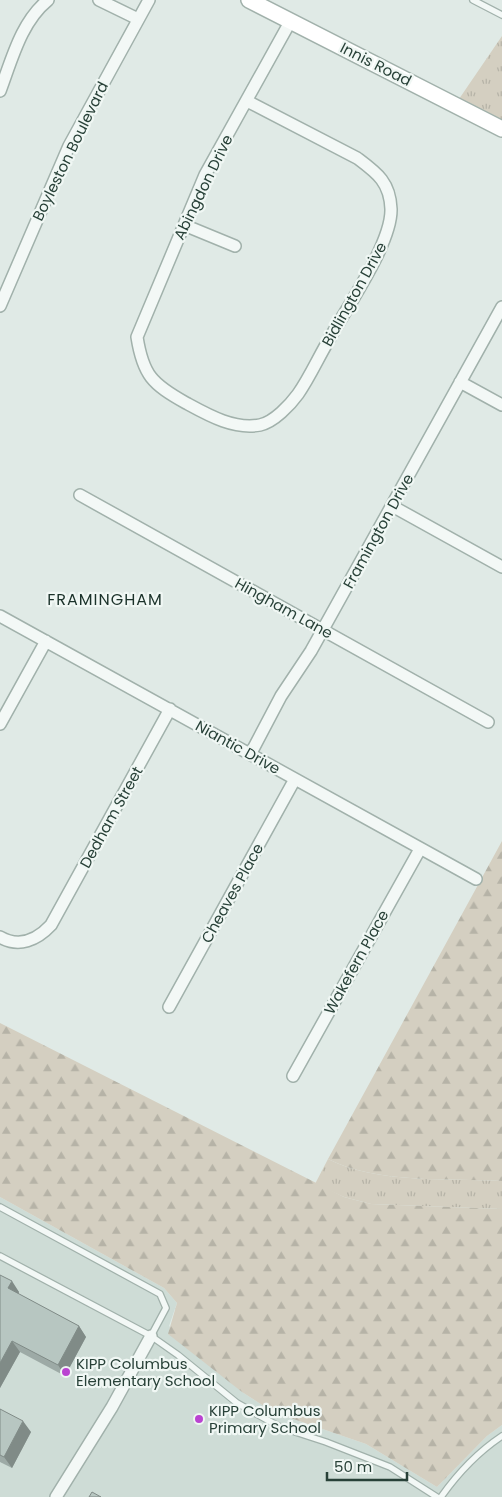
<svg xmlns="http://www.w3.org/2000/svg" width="502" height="1497" viewBox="0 0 502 1497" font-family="Poppins,sans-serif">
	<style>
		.built { fill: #cedcd6 }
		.grass { fill: url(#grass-tufts) }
		.forest { fill: url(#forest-firs) }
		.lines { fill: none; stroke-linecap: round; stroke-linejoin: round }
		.lane-casing { stroke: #a1b1ab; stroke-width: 8 }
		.street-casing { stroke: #a1b1ab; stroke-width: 14 }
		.secondary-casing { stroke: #a1b1ab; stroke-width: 18 }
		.lane { stroke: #f3f8f6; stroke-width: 5.5 }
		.street { stroke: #f3f8f6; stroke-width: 11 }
		.secondary { stroke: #fff; stroke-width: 15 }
		.wall { fill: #9daaa6 }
		.shaded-wall { fill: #808b87 }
		.building { fill: #b7c6c1; stroke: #808b87 }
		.poi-dot { fill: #ba43d1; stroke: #f0f7f4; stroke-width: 2 }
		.labels { text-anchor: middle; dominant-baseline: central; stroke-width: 4.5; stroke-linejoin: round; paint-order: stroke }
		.street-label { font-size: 15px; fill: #284138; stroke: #f0f7f4 }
		.poi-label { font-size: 15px; fill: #284138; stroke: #f0f7f4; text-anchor: start }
		.neighbourhood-label { font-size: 16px; letter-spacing: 1px; fill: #1b322a; stroke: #f0f7f4 }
	</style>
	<defs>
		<pattern id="grass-tufts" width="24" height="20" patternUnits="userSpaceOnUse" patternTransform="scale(1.25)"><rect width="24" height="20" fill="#d4cfc1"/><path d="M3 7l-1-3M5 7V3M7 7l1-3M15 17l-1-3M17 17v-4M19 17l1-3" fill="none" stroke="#b6b3a7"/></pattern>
		<pattern id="forest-firs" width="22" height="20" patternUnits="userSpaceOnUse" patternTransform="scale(1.25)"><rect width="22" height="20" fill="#d4cfc1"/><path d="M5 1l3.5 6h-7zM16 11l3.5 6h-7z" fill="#b6b3a7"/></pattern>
	</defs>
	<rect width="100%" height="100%" fill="#e0eae6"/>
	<path class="built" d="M0,1197L164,1288L177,1303L169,1326L242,1392L273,1412L366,1444L437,1487L487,1436L502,1425V1497H0Z"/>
	<path class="grass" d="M502,36V121L459,99Z
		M328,1159C376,1184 449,1178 502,1181V1209L371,1204L344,1197L315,1184Z"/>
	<path class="forest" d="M502,841V1181C449,1178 376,1184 328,1159Z
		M0,1023L344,1197L371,1204L502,1209V1425L487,1436L437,1487L366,1444L273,1412L242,1392L168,1334L177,1303L164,1288L0,1197Z"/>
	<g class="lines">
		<defs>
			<path id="lane" d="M473,0L502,15
				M0,1207L160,1294L166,1308L151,1336
				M0,1256L151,1336L178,1355L237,1403L280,1427L326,1442L390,1467L437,1497
				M441,1497C458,1473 478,1452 502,1436"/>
			<path id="street" d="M99,0L138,19
				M0,91C12,59 21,22 48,0
				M247,101L357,158C377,173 390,182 391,209C392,243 347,307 330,338C319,356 310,377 298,394C290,405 274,422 260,425C234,430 208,415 186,403C152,384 143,375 137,337L205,175L290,22
				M184,225L235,246
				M0,306L69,146L149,0
				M460,382L502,405
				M80,495L488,722
				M392,506L502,567
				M0,616L476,879
				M0,724L46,641
				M251,753L281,696L311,651L502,307
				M0,937C19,948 37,940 51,925L170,709
				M169,1007L295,779
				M293,1076L420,849
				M56,1497L112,1407L151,1336"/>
			<path id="secondary" d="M249,0L502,129"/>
		</defs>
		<use href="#lane" class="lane-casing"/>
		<use href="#street" class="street-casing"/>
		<use href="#secondary" class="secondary-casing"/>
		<use href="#lane" class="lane"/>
		<use href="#street" class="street"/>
		<use href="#secondary" class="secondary"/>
	</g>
	<path class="wall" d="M0,1275L19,1292L18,1294L79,1326L86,1337L65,1376L20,1352L0,1388Z
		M0,1409L31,1432L12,1468L0,1462Z"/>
	<path class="shaded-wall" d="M12,1281L19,1292L16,1299L8,1288Z
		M79,1326L86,1337L65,1376L58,1365Z
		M12,1341L20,1352L0,1388V1363Z
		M23,1421L31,1432L12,1468L4,1457Z"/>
	<path class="building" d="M0,1275L12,1281L8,1288L79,1326L58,1365L12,1341L0,1363Z
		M0,1409L23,1421L4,1457L0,1455Z
		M92,1492L101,1497H89Z"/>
	<g class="poi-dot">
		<circle cx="66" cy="1372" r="5"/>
		<circle cx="199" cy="1419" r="5"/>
	</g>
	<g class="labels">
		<g class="street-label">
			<text transform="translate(376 64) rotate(27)">Innis Road</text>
			<text transform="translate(70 151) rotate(-64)">Boyleston Boulevard</text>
			<text transform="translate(203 187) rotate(-64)">Abingdon Drive</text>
			<text transform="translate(354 294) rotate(-61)">Bidlington Drive</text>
			<text transform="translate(378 531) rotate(-61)">Framington Drive</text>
			<text transform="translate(284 608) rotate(29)">Hingham Lane</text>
			<text transform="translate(238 747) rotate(29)">Niantic Drive</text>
			<text transform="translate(111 817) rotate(-61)">Dedham Street</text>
			<text transform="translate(232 893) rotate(-61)">Cheaves Place</text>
			<text transform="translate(356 962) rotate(-61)">Wakefern Place</text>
		</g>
		<g class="poi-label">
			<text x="76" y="1363">KIPP Columbus<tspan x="76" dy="17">Elementary School</tspan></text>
			<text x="209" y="1410">KIPP Columbus<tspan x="209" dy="17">Primary School</tspan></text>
		</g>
		<g class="neighbourhood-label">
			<text x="105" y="599">FRAMINGHAM</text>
		</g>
	</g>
	<path d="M327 1472v8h80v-8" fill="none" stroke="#284138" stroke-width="2.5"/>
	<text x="334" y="1472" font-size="15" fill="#284138" stroke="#f0f7f4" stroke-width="4" paint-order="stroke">50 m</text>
</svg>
